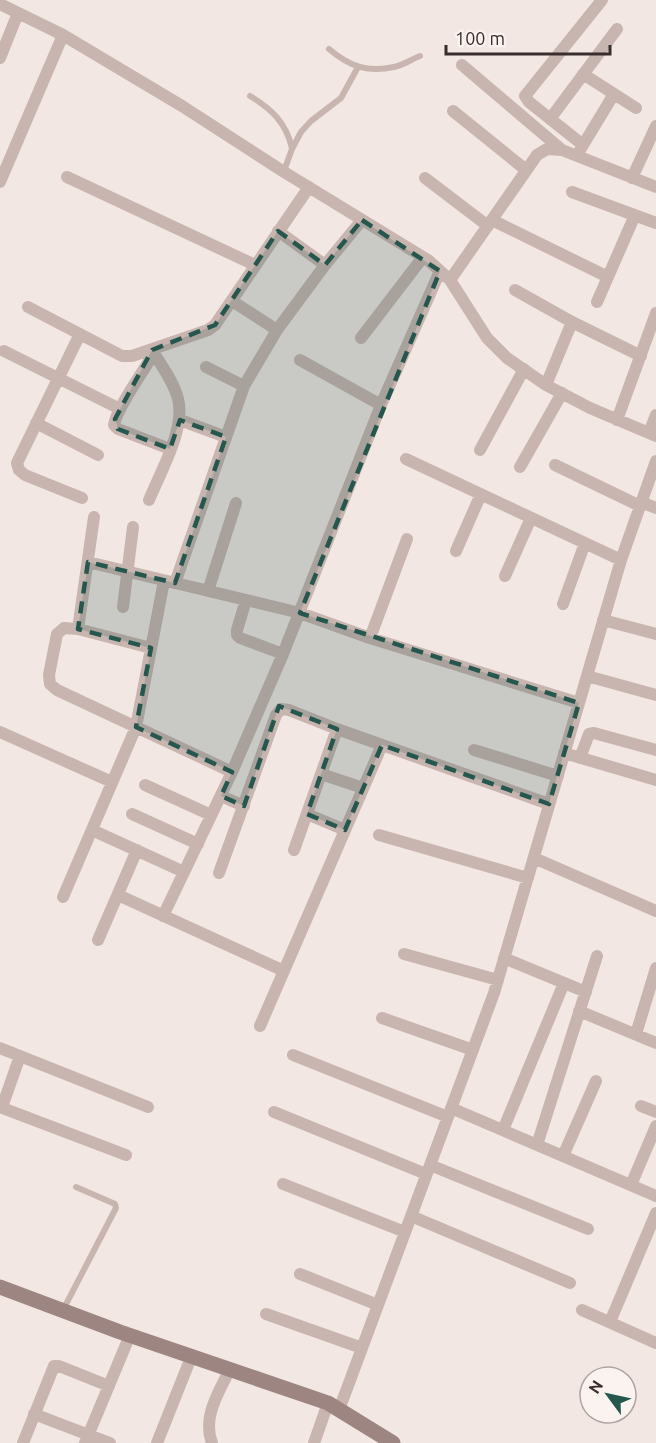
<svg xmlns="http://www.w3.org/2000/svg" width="656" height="1443" viewBox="0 0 656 1443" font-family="Ubuntu,sans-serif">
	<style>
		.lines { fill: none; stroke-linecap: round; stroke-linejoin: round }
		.lane { stroke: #c9b5b0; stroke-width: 6 }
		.street { stroke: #c9b5b0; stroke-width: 12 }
		.secondary { stroke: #9d8581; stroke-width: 15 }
		.marked { fill: #26574f; fill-opacity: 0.2; stroke: #26574f; stroke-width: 4.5; stroke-dasharray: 12 8; stroke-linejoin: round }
	</style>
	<rect width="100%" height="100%" fill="#f2e7e3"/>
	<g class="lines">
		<path class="lane" d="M329,49C349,66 367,73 394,67C402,66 412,59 420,56
			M250,96C272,109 286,123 292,148
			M284,171L292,149L301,132L311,121L341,98L358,67
			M63,1310L116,1208L115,1204L76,1187"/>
		<path class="street" d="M0,4L63,35L182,106L284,172L428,260L450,280L487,338L507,358L546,385L590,408L656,436
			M0,58L18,13
			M462,65L562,150
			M583,74L636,108
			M453,111L526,170
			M550,119L617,29
			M583,145L529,102L525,96L602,0
			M580,150L614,94
			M67,177L255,265
			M425,178L488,226
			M632,178L656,126
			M0,182L63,35
			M572,192L656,223
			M492,220L608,277
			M278,231L325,265
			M450,280L537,155L547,149L562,150L656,187
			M515,290L572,322L641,356
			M232,301L277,330
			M597,302L635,215
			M28,307L122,356H132L208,330L215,325L309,187
			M80,334L17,463L19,470L25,475L82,498
			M361,338L423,257
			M4,351L120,409
			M154,353C145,369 116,409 114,425L118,429L170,449
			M300,360L381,405
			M206,367L244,386
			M546,385L572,322
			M180,420L226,437
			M617,420L656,313
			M36,423L98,455
			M649,433L656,415
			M480,450L524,369
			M406,459L621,560
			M555,465L640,506
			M520,467L562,393
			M149,500C160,473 186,428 178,399C174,382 161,365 152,350
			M641,502L656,508
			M456,551L481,494
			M88,562L300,613L370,638L579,703
			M505,576L531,518
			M175,583L244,386L277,330L325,265L362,220
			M208,591L236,503
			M246,600L237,630V635L240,638L283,654
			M563,604L585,543
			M123,607L133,527
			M603,620L656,634
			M78,629L94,517
			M370,638L407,539
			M151,648L78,629L64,628L57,634L49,675L50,684L57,690L232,772
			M587,676L656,695
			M0,732L112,782
			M474,750L558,776
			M564,753L656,780
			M580,758L589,734L594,733L656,750
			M321,774L363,788
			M145,785L211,815
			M221,796L244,806
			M132,814L198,844
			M307,814L345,830
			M92,830L184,872
			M379,835L528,878
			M294,850L337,729
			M534,858L656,911
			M219,873L276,715L281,709L289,710L337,729L549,804
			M118,895L284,971
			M63,897L136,727L164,581
			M163,916L232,772L283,654L381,405L440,271
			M98,940L137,850
			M404,954L498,980
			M504,958L586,992
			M579,1011L656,1043
			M382,1018L473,1050
			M260,1026L382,745
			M636,1034L656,968
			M0,1048L148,1107
			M293,1055L448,1117
			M641,1106L656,1112
			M0,1107L126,1155
			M2,1107L20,1056
			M451,1108L656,1196
			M274,1112L426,1174
			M503,1130L564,983
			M537,1145L597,956
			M563,1156L596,1081
			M430,1165L588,1229
			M283,1184L405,1232
			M631,1185L656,1126
			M411,1216L570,1283
			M300,1274L378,1305
			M582,1310L656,1343
			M266,1314L362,1348
			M610,1322L656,1213
			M339,1410L494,993L621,560L656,461
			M34,1414L110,1443
			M23,1443L54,1366H59L109,1386
			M85,1443L130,1335
			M157,1443L192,1355
			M212,1443C202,1417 219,1392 230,1369
			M314,1443L328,1403"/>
		<path class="secondary" d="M0,1287L120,1332L328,1403L393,1443"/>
	</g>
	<path class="marked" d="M362,220L440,271L300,613L579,703L549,804L382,745L345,830L307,814L337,729L279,706L244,806L221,796L232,772L136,727L151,648L78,629L88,562L175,583L226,437L180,420L170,449L118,429L115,419L152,350L215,325L278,231L325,265Z"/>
	<g transform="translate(608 1395) rotate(303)"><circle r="28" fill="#faf3ef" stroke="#ada4a1" stroke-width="1.5"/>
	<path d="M0-4.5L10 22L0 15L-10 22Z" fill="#26574f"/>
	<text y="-9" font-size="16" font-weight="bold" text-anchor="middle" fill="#392e2d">N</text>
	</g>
	<path d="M446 45v9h164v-9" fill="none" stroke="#392e2d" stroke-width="3"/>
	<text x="455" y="45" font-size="18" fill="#392e2d" stroke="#faf3ef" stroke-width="4.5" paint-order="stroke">100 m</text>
</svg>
